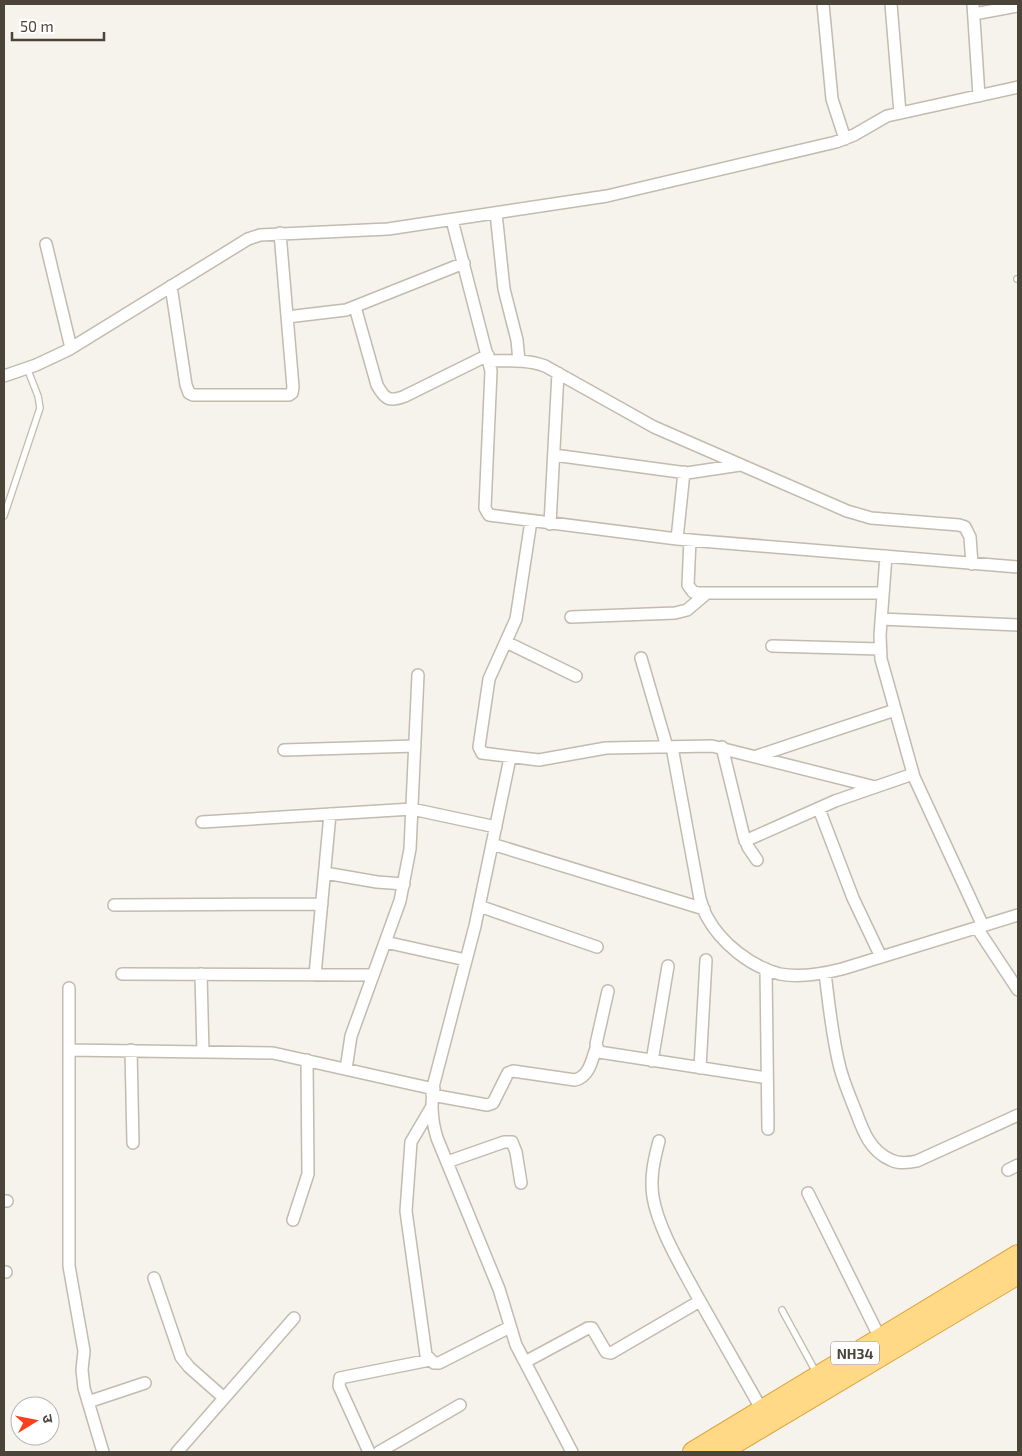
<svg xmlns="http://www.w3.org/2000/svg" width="1022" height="1456" viewBox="0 0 1022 1456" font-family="'Exo 2','Noto Sans Devanagari',sans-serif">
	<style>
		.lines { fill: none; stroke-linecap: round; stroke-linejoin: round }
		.service-casing { stroke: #c2bbae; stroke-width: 8 }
		.minor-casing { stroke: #c2bbae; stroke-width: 14 }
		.trunk-casing { stroke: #e0a43c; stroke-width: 22 }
		.service { stroke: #fff; stroke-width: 5.5 }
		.minor { stroke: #fff; stroke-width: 11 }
		.trunk { stroke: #ffd985; stroke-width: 20 }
		.labels { text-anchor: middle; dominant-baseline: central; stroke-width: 4; stroke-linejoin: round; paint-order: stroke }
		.shield { fill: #fff; stroke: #817c74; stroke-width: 1 }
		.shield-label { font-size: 14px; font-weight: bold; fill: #4b4439 }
	</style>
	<rect width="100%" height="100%" fill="#f6f3ec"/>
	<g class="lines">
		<defs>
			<path id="service" d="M1017,279H1018
				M4,516L40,408L38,396L27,368
				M782,1310L817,1374"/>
			<path id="minor" d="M823,4L832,99L845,139
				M891,4L900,113
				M973,4L979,96
				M974,14L1018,6
				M496,213L504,289L517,340L519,361
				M452,220L491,371L485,508L489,515L677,539L1018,567
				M46,244L71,348
				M171,286L186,385L189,393L193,395H289L292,393L293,387L280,233
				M355,307L377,385C385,400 390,402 405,396L488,355
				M287,317L346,310L464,263
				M490,361C508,361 527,359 545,366L654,427L847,511L871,518L959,525L965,527L970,537L972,564
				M4,376L36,365L68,350L248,239L260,235L388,229L607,196L836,142L854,135L887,116L1018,87
				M554,455L687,473L740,465
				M531,521L516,619L489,679L479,747L482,753L539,760L606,748L712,746L875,787
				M550,524L558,373
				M677,539L684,472
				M690,540L688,585L693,592L698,593H883
				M886,556L880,635L881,659L914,777L983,926
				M571,617L675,613L687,610L707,593
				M881,619L1018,625
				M506,642L576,676
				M772,646L880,649
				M641,658L667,747
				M672,747L700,899C702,905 704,912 707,917C721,943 751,967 780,974C800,978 822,974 842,969L1018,915
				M722,747L744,837L748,847L757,860
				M284,750L415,746
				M757,756L895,710
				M510,758L475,926L434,1083C431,1103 431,1118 437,1138L499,1289L516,1345L572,1452
				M819,809L853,898L881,957
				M202,822L412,809L496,827
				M745,841L835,801L913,774
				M492,844L704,909
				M325,873L377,882L404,884
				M114,905L322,904
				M479,906L597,947
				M977,928L1018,990
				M385,942L466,960
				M766,969L768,1129
				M825,973C829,1005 832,1037 840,1068C844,1083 850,1097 856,1112C863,1131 870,1151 891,1160C899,1164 908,1163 917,1161L1018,1115
				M122,974L373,975
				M201,974L203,1052
				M315,975L330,814
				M69,988V1266L84,1351L82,1370L84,1388L103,1452
				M608,991L596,1044L599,1052L767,1078
				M69,1050L273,1053L434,1089
				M131,1050L133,1143
				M652,1061L668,966
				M700,1068L706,960
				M346,1069L351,1036L355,1025L400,901L410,849L418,675
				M432,1095L487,1105L493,1103L508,1073L513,1071L575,1080C589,1077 592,1060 596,1048
				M431,1108L411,1142L406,1211L426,1355L434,1363H439L510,1327
				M659,1141C654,1160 650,1177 653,1197C658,1228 681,1266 696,1294C718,1333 740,1372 762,1410
				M447,1162L504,1142H512L516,1152L521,1183
				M1008,1170L1018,1165
				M808,1193L880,1338
				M4,1201H7
				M293,1220L308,1174L307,1060
				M4,1272H6
				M154,1278L181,1357L189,1367L224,1398
				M525,1362L588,1328H592L606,1352L611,1353L700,1301
				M88,1402L145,1383
				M177,1452L294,1318
				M369,1452L339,1386L340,1378L430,1360
				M379,1452L460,1405"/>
			<path id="trunk" d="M693,1452L1018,1255
				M720,1452L1018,1274"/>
		</defs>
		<use href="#service" class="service-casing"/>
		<use href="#minor" class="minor-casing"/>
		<use href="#trunk" class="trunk-casing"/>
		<use href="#service" class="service"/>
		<use href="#minor" class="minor"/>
		<use href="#trunk" class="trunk"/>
	</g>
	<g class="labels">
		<rect class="shield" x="831" y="1341.5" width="48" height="23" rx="4"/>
		<g class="shield-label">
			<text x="855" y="1353">NH34</text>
		</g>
	</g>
	<rect width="1022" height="1456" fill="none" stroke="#4b4439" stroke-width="10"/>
	<g transform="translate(35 1421) rotate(80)"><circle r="24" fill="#ffffff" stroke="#b7b4b0"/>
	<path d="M0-4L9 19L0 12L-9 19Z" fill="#fc3f1d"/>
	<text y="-8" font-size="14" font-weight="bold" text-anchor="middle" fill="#4b4439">उ</text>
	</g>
	<path d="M12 32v8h92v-8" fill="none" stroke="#4b4439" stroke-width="2.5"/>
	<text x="20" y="32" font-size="15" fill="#4b4439" stroke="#ffffff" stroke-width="4" paint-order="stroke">50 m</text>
</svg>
